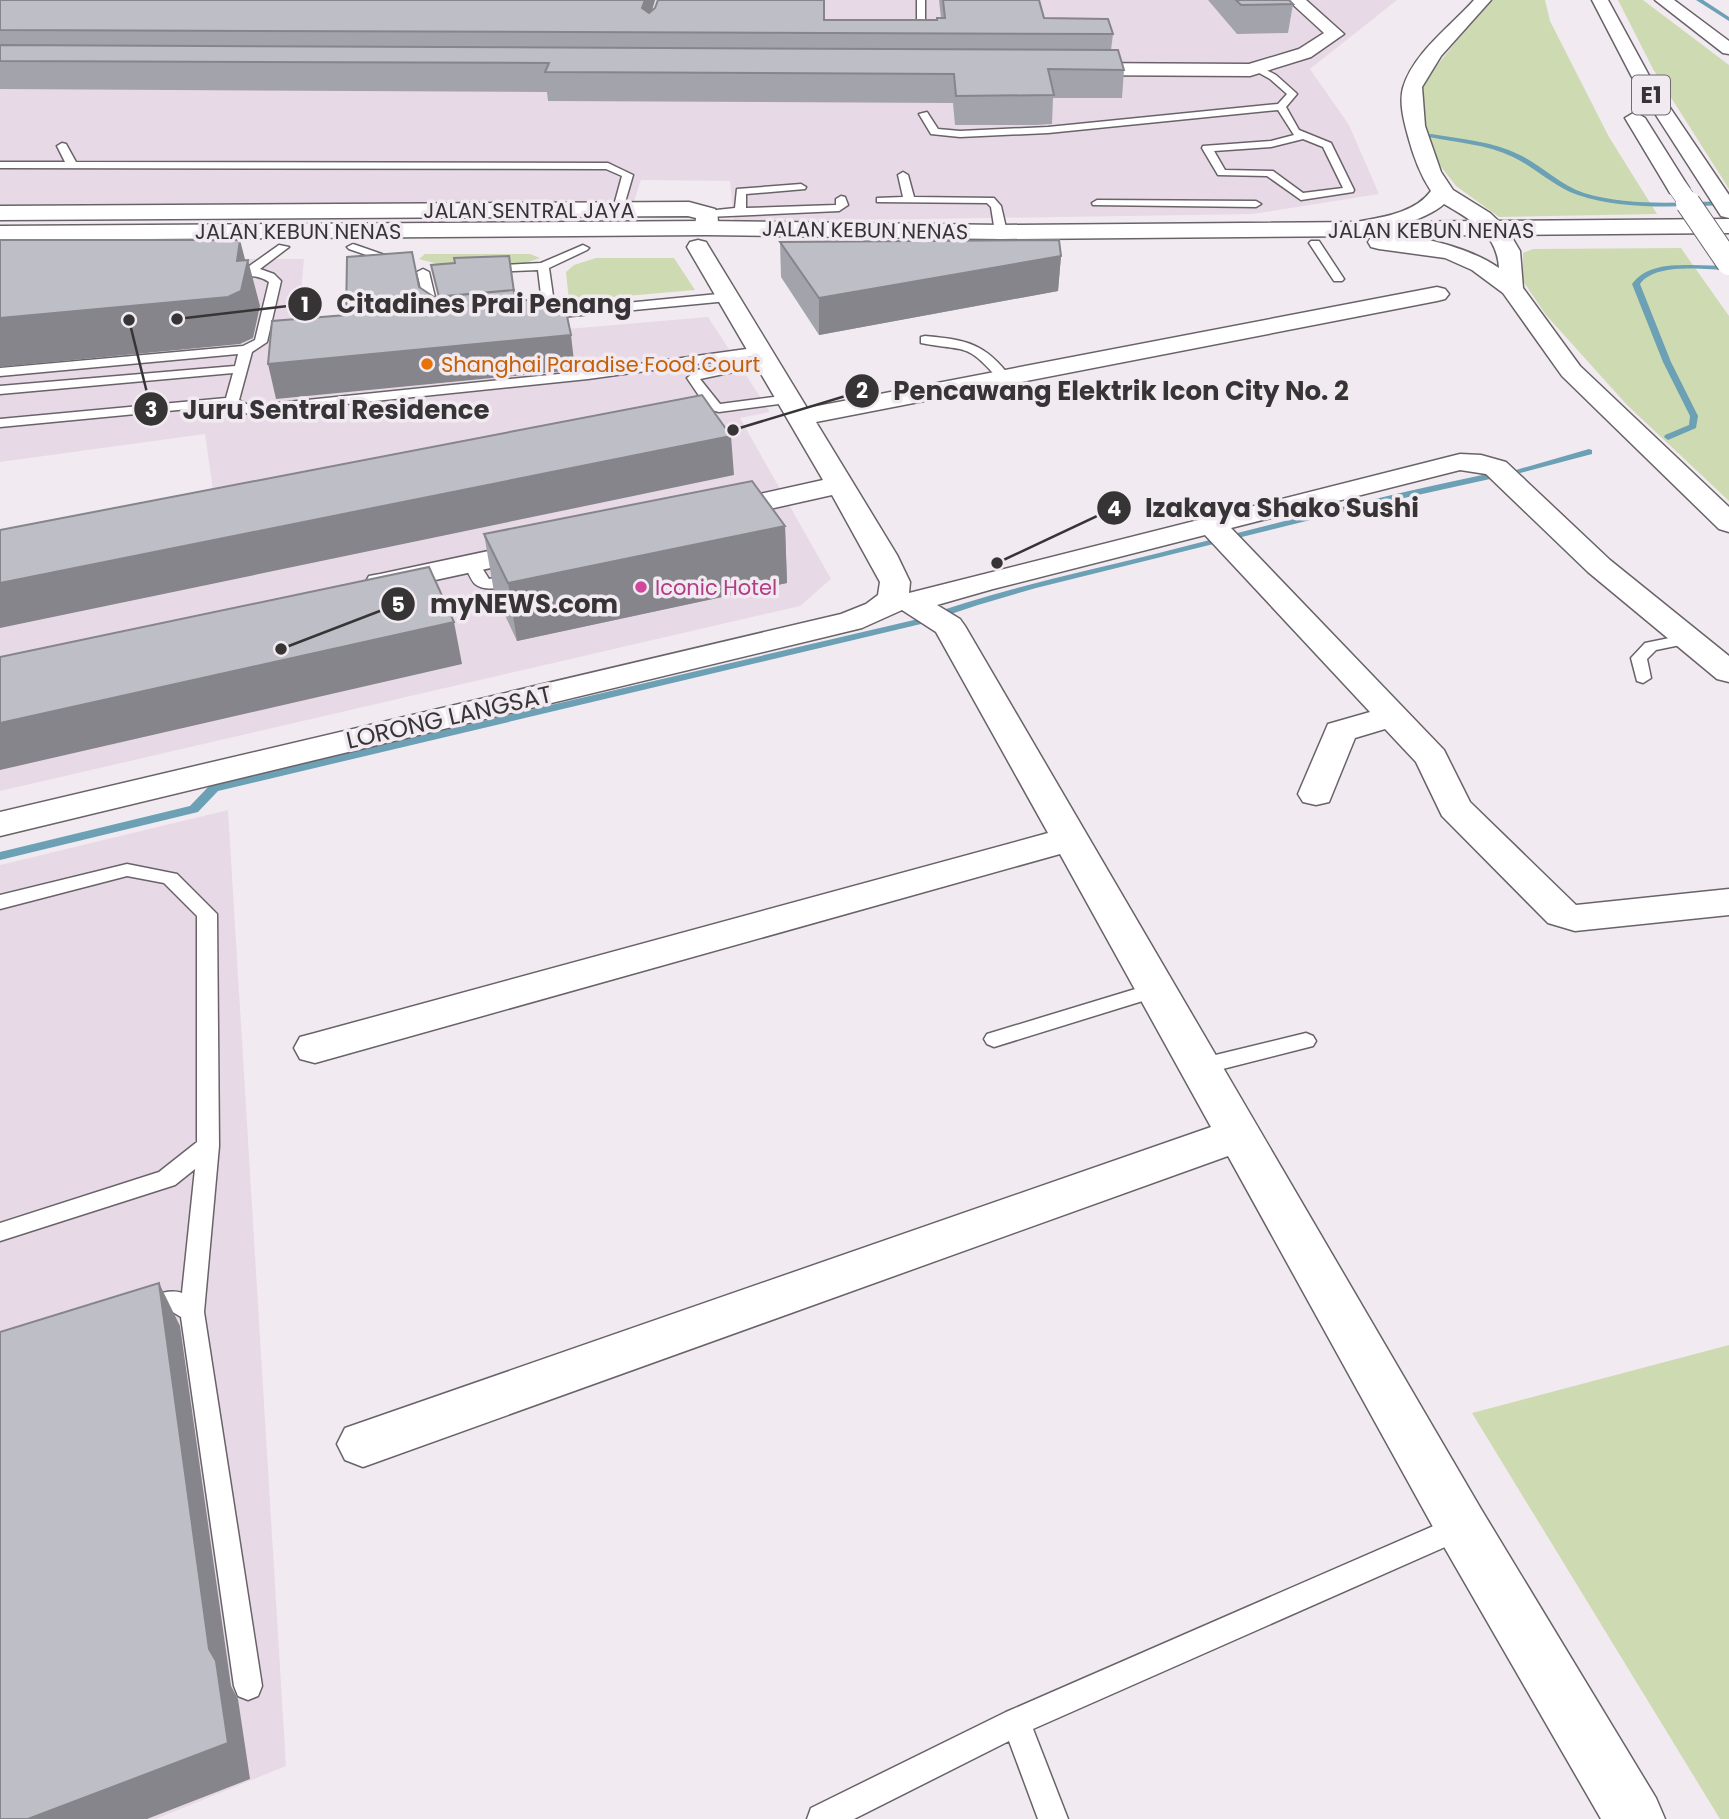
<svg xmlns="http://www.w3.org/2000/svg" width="1729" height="1819" viewBox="0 0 1729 1819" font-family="Poppins,sans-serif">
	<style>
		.built { fill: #e7dae6 }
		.green { fill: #cedbb2 }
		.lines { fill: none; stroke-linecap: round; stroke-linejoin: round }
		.stream { fill: #6ba0b5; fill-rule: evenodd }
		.lane-casing { stroke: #696369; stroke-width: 3 }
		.street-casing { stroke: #696369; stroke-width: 3 }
		.primary-casing { stroke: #696369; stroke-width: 3 }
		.highway-casing { stroke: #696369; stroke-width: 3 }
		.lane { fill: #fff; fill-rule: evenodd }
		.street { fill: #fff; fill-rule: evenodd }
		.primary { fill: #fff; fill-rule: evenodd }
		.highway { fill: #fff; fill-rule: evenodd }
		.highway-bridge-far1-casing { stroke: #696369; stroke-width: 20; stroke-linecap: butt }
		.highway-bridge-casing { stroke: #696369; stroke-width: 26; stroke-linecap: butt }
		.highway-bridge-far1 { stroke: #fff; stroke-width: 19 }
		.highway-bridge { stroke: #fff; stroke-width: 24 }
		.wall { fill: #a3a3ab }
		.shaded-wall { fill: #85858b }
		.building { fill: #bebec7; stroke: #85858b; stroke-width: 2 }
		.food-dot { fill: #e8710a; stroke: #f2eaf1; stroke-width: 2.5 }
		.hotel-dot { fill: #d1479c; stroke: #f2eaf1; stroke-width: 2.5 }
		.labels { text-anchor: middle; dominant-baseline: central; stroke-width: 7; stroke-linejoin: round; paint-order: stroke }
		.far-street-label { font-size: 21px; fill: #373436; stroke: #f2eaf1 }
		.far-food-label { font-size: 21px; fill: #c56008; stroke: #f2eaf1; text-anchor: start }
		.far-hotel-label { font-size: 21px; fill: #b23c85; stroke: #f2eaf1; text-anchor: start }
		.shield { fill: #f2eaf1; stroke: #6f6b6e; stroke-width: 2 }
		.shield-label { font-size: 23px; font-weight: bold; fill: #373436 }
		.street-label { font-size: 24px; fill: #373436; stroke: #f2eaf1 }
		.leader { fill: none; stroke: #373436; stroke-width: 2.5 }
		.callout-dot { fill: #373436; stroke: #f2eaf1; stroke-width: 2.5 }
		.mark-label { font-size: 21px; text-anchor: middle; font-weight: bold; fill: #fff }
		.callout-label { font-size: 26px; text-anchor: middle; font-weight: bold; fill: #373436; stroke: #f2eaf1; stroke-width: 7; stroke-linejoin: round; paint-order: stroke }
	</style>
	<rect width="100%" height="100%" fill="#f2eaf1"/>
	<path class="built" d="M0,0H1397L1310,69L1349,125L1379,194L1253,214L734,222L730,181L641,180L633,204H674L672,218L0,220Z
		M0,259H304L296,352L708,317L770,412L740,418L831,579L800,606L0,791V563L217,519L205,434L0,462Z
		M228,810L286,1766L156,1819H0V865Z"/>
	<path class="green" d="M1489,0H1545L1550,21L1609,137L1657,214L1499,217L1456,186L1435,159L1419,111L1423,83Z
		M1618,0H1643L1729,65V189L1653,69Z
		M1681,248L1729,316V501L1627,405L1546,315L1523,281V253L1533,249Z
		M425,254H530L540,258L523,264L457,269L419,259Z
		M596,258H674L695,290L569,301L566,272L574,265Z
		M1729,1345V1819H1720L1472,1413Z"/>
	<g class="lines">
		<path class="stream" d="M1696,0H1703L1729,17V21Z
			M1431,134C1461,139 1492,141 1520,155C1542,166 1560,185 1584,193C1631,207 1682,202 1729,201V205C1679,206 1626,211 1578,195C1554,187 1536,168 1513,157C1487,144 1457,143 1429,137V135Z
			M1692,265L1729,266V270C1705,270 1656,262 1640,284L1671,362L1698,416L1696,428L1668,440L1664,437L1665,435L1689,425L1690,416L1663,362L1632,284C1646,265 1670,265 1692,265Z
			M1589,449L1592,450V454L1520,473L1516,470Z
			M1487,474L1490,475V479L1359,508L1036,588L978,605L921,624L218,791L198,812L0,860V852L190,806L210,785L214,784L914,620C993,591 1074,574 1155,554C1266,526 1375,497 1487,474Z"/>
		<defs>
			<path id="lane" d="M917,0H925V36L921,39L917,36Z
				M1255,64L1276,75L1295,92L1297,94L1286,107L1299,130L1331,143L1354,190L1353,192L1301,200L1267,176L1218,175L1202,148L1203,146L1271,141L1294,135L1278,110L1048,133L960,137L931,134L919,114L927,112L938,129L960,131L1048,127L1278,104L1287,94L1270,79L1252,69L1250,67ZM1303,139L1323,147L1343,188L1303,193L1273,171L1225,170L1214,151L1271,147Z
				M62,143L66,144L76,162L608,163L633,175L623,209L618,212L613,209L622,176L606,169L0,168V162H65L57,146Z
				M903,172L908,175L914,197L994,198L1001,206L1007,232L1001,235L995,232L991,207L987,203L877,202V198L903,197L898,175Z
				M801,184L806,187L805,189L746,194V208L836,205V199L841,196L845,197L848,205L839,211L707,217L702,214L707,211L735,208L737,189Z
				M1097,200L1256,201L1261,204L1256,207L1093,205L1092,203Z
				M1311,241H1319L1344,279L1342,281H1334L1309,243Z
				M353,244L402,261L404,263L398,266L349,249L347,247Z
				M279,245L289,247L260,269L274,274L281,281L267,342L252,352L239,400L250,406L588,371L761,347L767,351L761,355L588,379L248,414L230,405L0,427V419L226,398L233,373L0,394V386L235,366L238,354L0,376V368L243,346L255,340L269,282C253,271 232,279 218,270L224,267H248Z
				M583,245L589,248L587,250L549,268L555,310L728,293L734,297L728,301L540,319L534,315L543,311L538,270L486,272L480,269L486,266L541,263Z
				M423,269L429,272L440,318L438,321L428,318L417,272Z
				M925,336C967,340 985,343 1011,378L1005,382L1000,381C966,341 966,352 921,343V337Z
				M753,360L757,361V367L700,379L720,404L789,395L794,396V402L719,412L708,409L687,378L697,370Z
				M472,558L477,560L489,579L516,574L524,579C515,587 485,593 475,584C470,579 467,569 464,563Z
				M1689,634L1697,639L1695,642L1656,650L1647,659L1651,678L1643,683L1637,681L1631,658L1645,643Z
				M127,864L177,874L217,914L219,1146L204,1312L262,1686L258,1696L248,1700L238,1696L234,1686L181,1317L171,1311L145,1319L137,1316L133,1309L137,1302C150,1297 168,1288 182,1293L195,1169L175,1185L0,1241V1223L159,1172L197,1142V916L164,883L127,876L0,909V895Z
				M1155,983L1162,985L1165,990L1162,995L994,1047L987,1044L984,1039L987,1034Z
				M1306,1033L1313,1036L1316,1041L1313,1046L1199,1075L1192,1073L1188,1067L1192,1061L1199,1059Z
				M1461,1514L1470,1518L1474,1527L1470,1536L1033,1729L1068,1819H1038L1009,1741L854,1819H807L811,1808L1006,1712Z"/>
			<path id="street" d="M1288,0H1306L1344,34L1311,57L1250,76L1073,75L1064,69L1073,63L1249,64L1299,49L1324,33Z
				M689,202L715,209C719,216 719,226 714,233H698L695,228L696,218L688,216L0,220V206Z
				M698,240L706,242L709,247L807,408L1437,287L1445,289L1449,294L1445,299L1437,301L816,422L897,555L910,582L909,593L1460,454L1481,455L1506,462L1610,560L1729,656V682L1717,679L1588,572L1486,474L1460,470L1231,528L1444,750L1470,802L1576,905L1729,889V915L1575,931L1548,923L1442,816L1416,762L1385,729L1355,738L1329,802L1316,805L1303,802L1298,794L1328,724L1370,712L1205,535L993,589L937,605L960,619L965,626L1481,1509L1656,1798L1665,1819H1601L1443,1545L1228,1156L363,1467L345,1460L337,1444L345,1428L1211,1127L1060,854L315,1063L300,1059L294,1048L300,1037L315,1033L1048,833L936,632L902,610L862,628L0,836V812L841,614L866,604L878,595L880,582L832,495L716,521L706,518L702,512L706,506L823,480L687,247L690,242Z
				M540,540L551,543L555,549L551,555L380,592L369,590L365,583L369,576L380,574Z"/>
			<path id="primary" d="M1729,219V233L1001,239L706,235L0,240V226L706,221L1001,225Z"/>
			<path id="highway" d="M1474,0H1491L1441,56L1422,87L1425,126L1441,172L1453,190L1490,213L1507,229L1520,251L1523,288L1580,366L1729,507V532L1719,529L1562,376L1503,293L1472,270L1445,258L1379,249L1371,247L1368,242L1371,237C1405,229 1471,248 1499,268C1497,233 1471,220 1444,204C1427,220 1363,240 1341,235L1338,230L1341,225C1371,218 1412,217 1431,191C1420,174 1413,155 1408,136C1404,121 1399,103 1403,88C1413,53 1451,26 1474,0Z
				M1592,0H1608L1652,81L1729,195V218L1721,216L1634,81Z
				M1655,0H1674L1729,41V54L1723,53Z
				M1635,112L1645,118L1689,188L1686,193H1670L1625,118Z"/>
		</defs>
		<use href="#lane" class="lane-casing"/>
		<use href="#street" class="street-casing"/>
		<use href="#primary" class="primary-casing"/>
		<use href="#highway" class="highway-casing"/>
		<use href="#lane" class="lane"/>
		<use href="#street" class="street"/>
		<use href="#primary" class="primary"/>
		<use href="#highway" class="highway"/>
		<defs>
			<path id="highway-bridge-far1" d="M1678,188L1690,205"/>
			<path id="highway-bridge" d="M1688,203L1729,263"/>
		</defs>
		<use href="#highway-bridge-far1" class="highway-bridge-far1-casing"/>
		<use href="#highway-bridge" class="highway-bridge-casing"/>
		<use href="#highway-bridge-far1" class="highway-bridge-far1"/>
		<use href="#highway-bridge" class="highway-bridge"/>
	</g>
	<path class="wall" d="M0,0H655L652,11L825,20H937L941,18L939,0H1039L1044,18L1113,34L1111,50L1124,70L1122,98H1053L1052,124L1036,125H955L953,103L548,101L547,92L0,89Z
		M1208,0H1289L1293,4L1288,33L1237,34Z
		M780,242L1061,256L1058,291L819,335L781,277Z
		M785,526L787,583L517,641L494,592L484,534Z"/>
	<path class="shaded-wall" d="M645,0H655L645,32L642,8Z
		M240,240L247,267L248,260L260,306L253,338L240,344L0,367V318L237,261Z
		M1061,256L1058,291L819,335V298Z
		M571,335L575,370L276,399L268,364Z
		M731,436L734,475L0,628V583Z
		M785,526L787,583L517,641L508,583Z
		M454,622L462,664L0,770V723Z
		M159,1283L180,1326L231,1686L238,1699L250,1779L147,1819H28L209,1649Z"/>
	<path class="building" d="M0,0H645L642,8L649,13L655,8L658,0H824V20H937V18H945L943,0H1039L1044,18L1108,19L1113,34L0,30Z
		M1236,0H1289L1293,4L1241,5Z
		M0,45L1118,50L1124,70L1048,69L1054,95L956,96L954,74L545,72L549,63L0,61Z
		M0,240H240L237,261L248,260L241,291L228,297L0,318Z
		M1059,240L1061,256L819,298L780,242Z
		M412,252L419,287L434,297L514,290L515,301L563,297L571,335L268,364L272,321L346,315L347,257Z
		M509,256L514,292V290L439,297L431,265L455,263L454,258Z
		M702,395L731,436L0,583V530Z
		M752,481L785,526L508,583L484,534Z
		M429,567L454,622L0,723V657Z
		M159,1283L209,1649L216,1661L228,1743L28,1819H0V1332Z"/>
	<circle class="food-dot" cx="427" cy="364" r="7"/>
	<circle class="hotel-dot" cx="641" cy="587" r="7"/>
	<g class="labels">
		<g class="far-street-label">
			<text x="529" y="210">JALAN SENTRAL JAYA</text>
			<text transform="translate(865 230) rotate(1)">JALAN KEBUN NENAS</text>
			<text x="1431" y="230">JALAN KEBUN NENAS</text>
			<text x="298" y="231">JALAN KEBUN NENAS</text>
		</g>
		<g class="far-food-label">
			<text x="441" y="364">Shanghai Paradise Food Court</text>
		</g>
		<g class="far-hotel-label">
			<text x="655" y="587">Iconic Hotel</text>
		</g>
		<rect class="shield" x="1632" y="75.5" width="38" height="39" rx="5"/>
		<g class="shield-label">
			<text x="1651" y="95">E1</text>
		</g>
		<g class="street-label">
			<text transform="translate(449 717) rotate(-13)">LORONG LANGSAT</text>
		</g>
	</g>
	<path class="leader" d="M177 319L305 304M733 430L862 391M129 320L151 409M997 563L1114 508M281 649L398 604"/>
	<g class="callout-dot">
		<circle cx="177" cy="319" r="7"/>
		<circle cx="733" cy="430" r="7"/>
		<circle cx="129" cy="320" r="7"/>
		<circle cx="997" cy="563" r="7"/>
		<circle cx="281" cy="649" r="7"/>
		<circle cx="305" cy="304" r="18"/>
		<circle cx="862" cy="391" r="18"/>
		<circle cx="151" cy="409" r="18"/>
		<circle cx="1114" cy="508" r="18"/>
		<circle cx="398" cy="604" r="18"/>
	</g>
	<g class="mark-label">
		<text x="305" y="312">1</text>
		<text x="862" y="398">2</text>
		<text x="151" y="417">3</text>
		<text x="1114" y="516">4</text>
		<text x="398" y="612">5</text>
	</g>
	<g class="callout-label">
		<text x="484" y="313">Citadines Prai Penang</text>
		<text x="1121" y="400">Pencawang Elektrik Icon City No. 2</text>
		<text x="336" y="419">Juru Sentral Residence</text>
		<text x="1282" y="517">Izakaya Shako Sushi</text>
		<text x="524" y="613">myNEWS.com</text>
	</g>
</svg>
